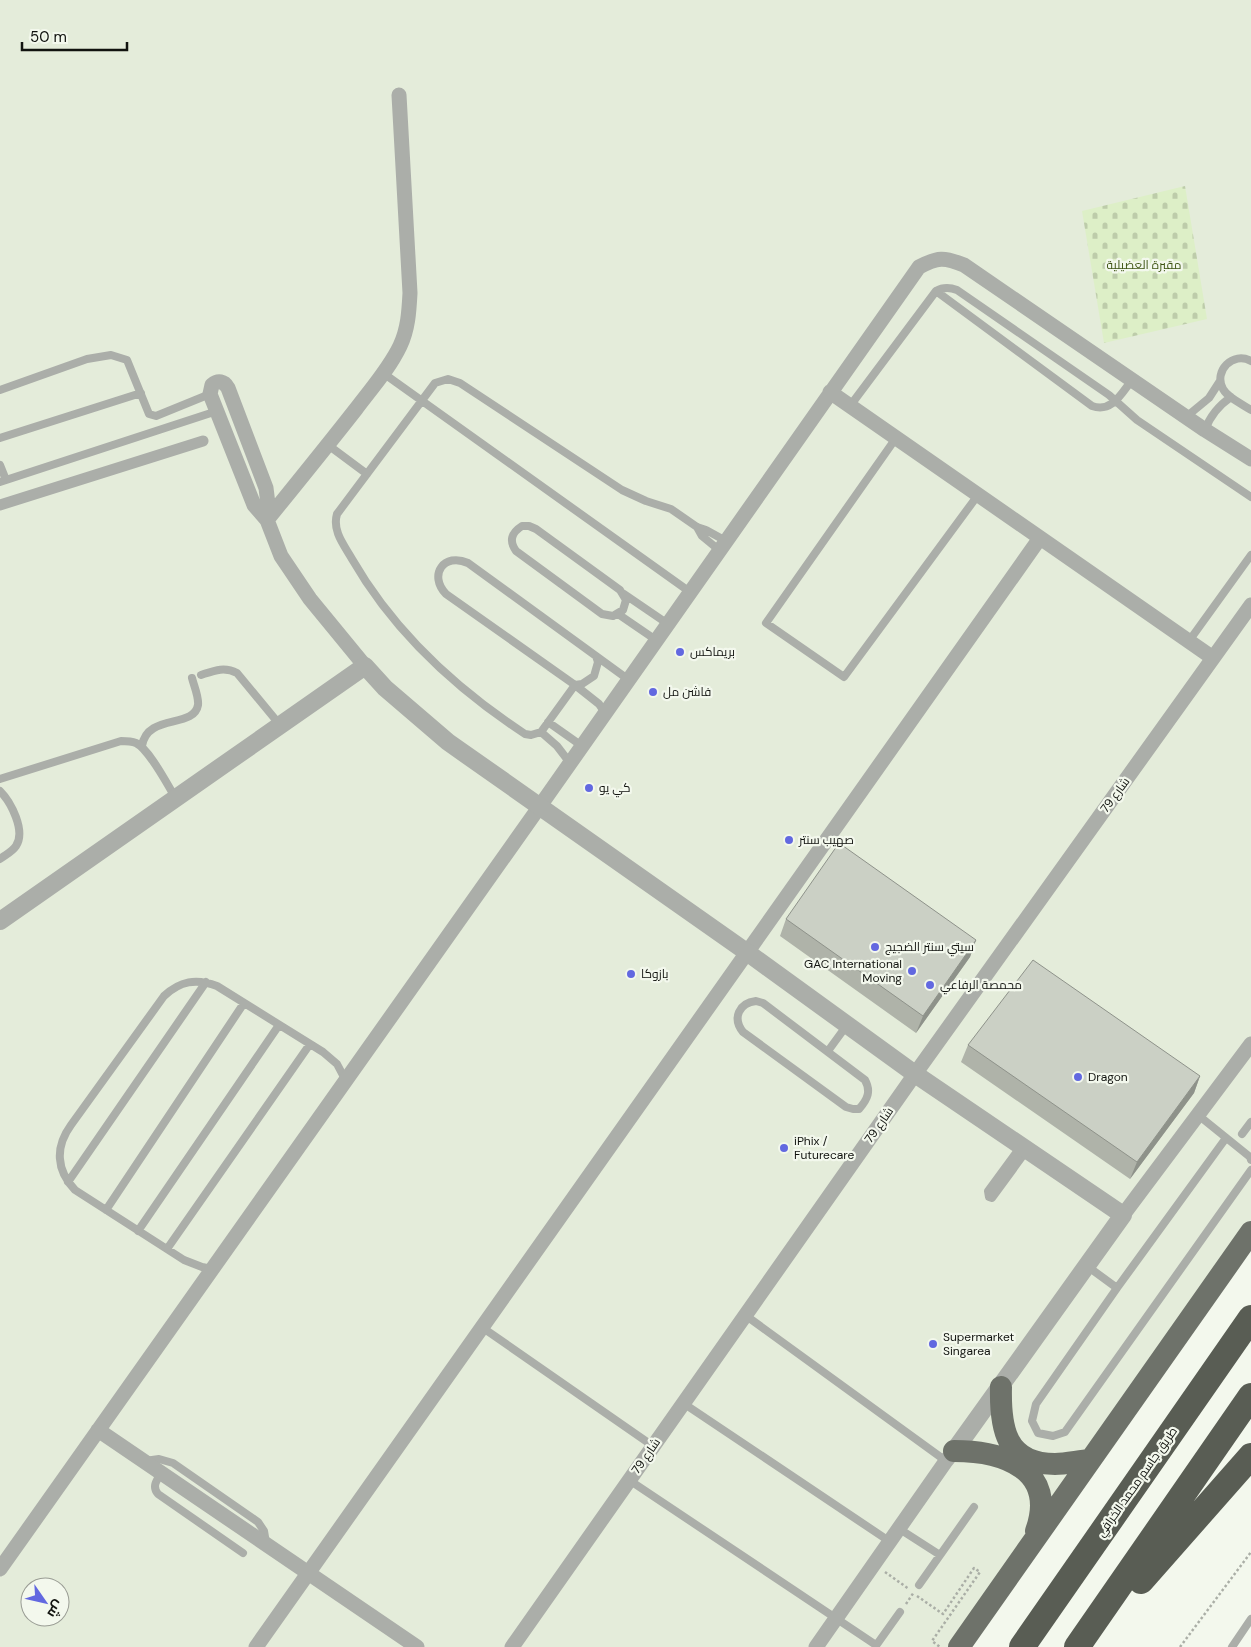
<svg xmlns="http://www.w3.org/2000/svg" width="1251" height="1647" viewBox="0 0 1251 1647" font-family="'DM Sans',Cairo,sans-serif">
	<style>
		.built { fill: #e4ecda; fill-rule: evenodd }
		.cemetery { fill: url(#cemetery-stones) }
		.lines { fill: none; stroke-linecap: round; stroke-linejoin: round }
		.path { stroke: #aaaea6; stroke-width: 2.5; stroke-dasharray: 2.5 2.5; stroke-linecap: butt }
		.service { stroke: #abaea9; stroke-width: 8 }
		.pedestrian { stroke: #abaea9; stroke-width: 11 }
		.minor { stroke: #abaea9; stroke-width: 15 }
		.tertiary { stroke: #abaea9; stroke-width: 18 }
		.primary { stroke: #6e726a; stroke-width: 22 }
		.motorway { stroke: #595d54; stroke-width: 26 }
		.wall { fill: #afb3a9 }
		.shaded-wall { fill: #8e928a }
		.building { fill: #cbd0c5; stroke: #8e928a }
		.poi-dot { fill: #6268e0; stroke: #f3f8ed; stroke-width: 2 }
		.labels { text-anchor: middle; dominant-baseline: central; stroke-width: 4.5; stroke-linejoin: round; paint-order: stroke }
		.park-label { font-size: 12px; fill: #3c5311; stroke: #f3f8ed }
		.poi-label { font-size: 12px; fill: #11130f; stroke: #f3f8ed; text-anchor: start }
		.street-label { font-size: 12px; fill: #11130f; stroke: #f3f8ed }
	</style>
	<defs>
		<pattern id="cemetery-stones" width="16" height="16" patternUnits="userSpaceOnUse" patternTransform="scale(1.25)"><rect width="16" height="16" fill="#ddefc7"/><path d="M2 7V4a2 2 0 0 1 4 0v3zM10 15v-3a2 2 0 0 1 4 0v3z" fill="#bdccaa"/></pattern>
	</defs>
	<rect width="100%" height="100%" fill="#f3f8ed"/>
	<path class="built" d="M0,0H1251V1232L959,1647H0ZM30,1587H60V1617H30Z"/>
	<path class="cemetery" d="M1185,186L1207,319L1104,343L1082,211Z"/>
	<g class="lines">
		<path class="path" d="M885,1572L909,1589
			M917,1596L943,1614L974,1568L980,1572L932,1641L940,1647
			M906,1604L914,1592
			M1180,1647L1251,1552"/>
		<path class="service" d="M936,291L1092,406C1112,413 1121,394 1132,380
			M1251,361C1233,351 1213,371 1223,389C1228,398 1242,404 1251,410
			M383,373L690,592
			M0,390L87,359L111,355L127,360L149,414L156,416L210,394
			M850,406L936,291C943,287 949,287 957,290L1109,395L1137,420L1251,497
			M1186,417L1209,398L1220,381
			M1205,430C1210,416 1218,406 1231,397
			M0,438L141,393
			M896,438L766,623L844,677L978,495
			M328,445L367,474
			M0,465L6,480
			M0,482L217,411
			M522,526H529L536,529L620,590L626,600L623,610L613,616L602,614L516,551C509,541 511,533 522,526Z
			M697,527L702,536L719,550
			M624,594L668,624
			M618,614L656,640
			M1189,641L1251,555
			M596,656L598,662L594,676L582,684L575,685L541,732L531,735L525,734C455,688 394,632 352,559C344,545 332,531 337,514L435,383L448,379L460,383L622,490L646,501L671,509L697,527L706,530L726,541
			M201,675C213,671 224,666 237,673L280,725
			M605,713L599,704L575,685L446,594C428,575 444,552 468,563L629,680
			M548,722L582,746
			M541,732L557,746L570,763
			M142,746C147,713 194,729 198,705C199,697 194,686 192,678
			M0,779L121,741C126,741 131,741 136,743C149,749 167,784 175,797
			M0,791C11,802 26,831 16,846C12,852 5,855 0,859
			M756,1001L763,1003L865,1080C871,1091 868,1099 859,1109H853L846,1107L743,1032C732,1018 739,1003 756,1001Z
			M828,1051L847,1025
			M1198,1115L1250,1157L1251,1160
			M1242,1134L1251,1122
			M1021,1146L988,1191L989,1197L992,1198L1027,1150
			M68,1182L206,982
			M106,1210L244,1003
			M138,1231L279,1025
			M167,1249L310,1044
			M1087,1266L1117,1288L1036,1404L1032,1421L1038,1433L1053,1436L1065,1432L1251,1170
			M212,1269L202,1267L184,1260L75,1190C56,1170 55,1147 71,1125L164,996C180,981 196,978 217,986L323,1052L337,1064L346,1081
			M1117,1288L1226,1138
			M745,1315L946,1461
			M483,1328L653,1446
			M683,1403L889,1541
			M145,1461L159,1459L173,1463L258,1522L264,1531L266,1543
			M161,1473C156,1481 152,1487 158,1494L243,1553
			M629,1480L876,1645
			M898,1528L940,1555
			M919,1585L974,1507
			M875,1647L900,1612
			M1232,1647L1251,1619"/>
		<path class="pedestrian" d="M0,505L203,441"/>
		<path class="minor" d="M830,392L1213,658
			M267,520L254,505L210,394L212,385C218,380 224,381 228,388L266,488L268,504L267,520L281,556L310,599L365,666
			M267,520C297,483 327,446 356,409C371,389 389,369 400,346C408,329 409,312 410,293L399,95
			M1123,1215L1251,1044
			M98,1430L417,1647
			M0,1569L540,806L919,267C938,257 944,257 964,265L1205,430L1251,459
			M256,1647L1040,538
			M512,1647L915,1074L1251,605
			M816,1647L946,1461L954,1451"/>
		<path class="tertiary" d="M0,921L365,666L385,688L448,742L748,953L915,1074L1123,1215L954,1451"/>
		<path class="primary" d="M1001,1387C1000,1427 1005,1464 1055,1464C1066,1464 1078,1461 1090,1460
			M954,1451C1004,1451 1058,1470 1036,1531
			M959,1647L1251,1232"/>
		<path class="motorway" d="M1141,1581L1251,1456
			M1022,1647L1251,1318
			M1077,1647L1251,1396"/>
	</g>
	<path class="wall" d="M786,919L976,940L970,957L916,1033L780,936Z
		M968,1045L1200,1076L1194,1093L1130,1179L961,1062Z"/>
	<path class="shaded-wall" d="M976,940L970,957L916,1033L923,1016Z
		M1200,1076L1194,1093L1130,1179L1137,1162Z"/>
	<path class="building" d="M839,843L976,940L923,1016L786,919Z
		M1033,960L1200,1076L1137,1162L968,1045Z"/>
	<g class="poi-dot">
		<circle cx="680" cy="652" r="5"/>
		<circle cx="653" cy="692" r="5"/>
		<circle cx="589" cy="788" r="5"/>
		<circle cx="789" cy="840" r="5"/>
		<circle cx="875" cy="947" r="5"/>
		<circle cx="912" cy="971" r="5"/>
		<circle cx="631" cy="974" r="5"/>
		<circle cx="930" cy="985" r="5"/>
		<circle cx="1078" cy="1077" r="5"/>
		<circle cx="784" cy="1148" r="5"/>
		<circle cx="933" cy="1344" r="5"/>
	</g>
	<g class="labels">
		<g class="park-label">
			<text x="1144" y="265">مقبرة العضيلية</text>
		</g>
		<g class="poi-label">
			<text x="690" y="652">بريماكس</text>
			<text x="663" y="692">فاشن مل</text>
			<text x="599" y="788">كي يو</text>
			<text x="799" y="840">صهيب سنتر</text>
			<text x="885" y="947">سيتي سنتر الضجيج</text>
			<text x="902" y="964" text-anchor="end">GAC International<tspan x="902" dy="14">Moving</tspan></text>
			<text x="641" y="974">بازوكا</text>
			<text x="940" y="985">محمصة الرفاعي</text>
			<text x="1088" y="1077">Dragon</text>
			<text x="794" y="1141">iPhix /<tspan x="794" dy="14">Futurecare</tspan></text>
			<text x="943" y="1337">Supermarket<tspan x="943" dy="14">Singarea</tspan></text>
		</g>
		<g class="street-label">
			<text transform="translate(1115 795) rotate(-54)">شارع 79</text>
			<text transform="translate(879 1125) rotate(-55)">شارع 79</text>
			<text transform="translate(646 1456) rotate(-55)">شارع 79</text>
			<text transform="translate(1137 1482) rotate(-55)">طريق جاسم محمد الخرافي</text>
		</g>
	</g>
	<g transform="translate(45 1602) rotate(124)"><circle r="24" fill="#f3f8ed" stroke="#999c94"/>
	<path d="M0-4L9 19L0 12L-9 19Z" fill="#6268e0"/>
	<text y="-8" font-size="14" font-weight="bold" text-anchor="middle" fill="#11130f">ش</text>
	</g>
	<path d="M22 42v8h105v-8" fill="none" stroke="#11130f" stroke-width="2.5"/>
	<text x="30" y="42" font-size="15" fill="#11130f" stroke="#f3f8ed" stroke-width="4" paint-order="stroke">50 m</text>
</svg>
